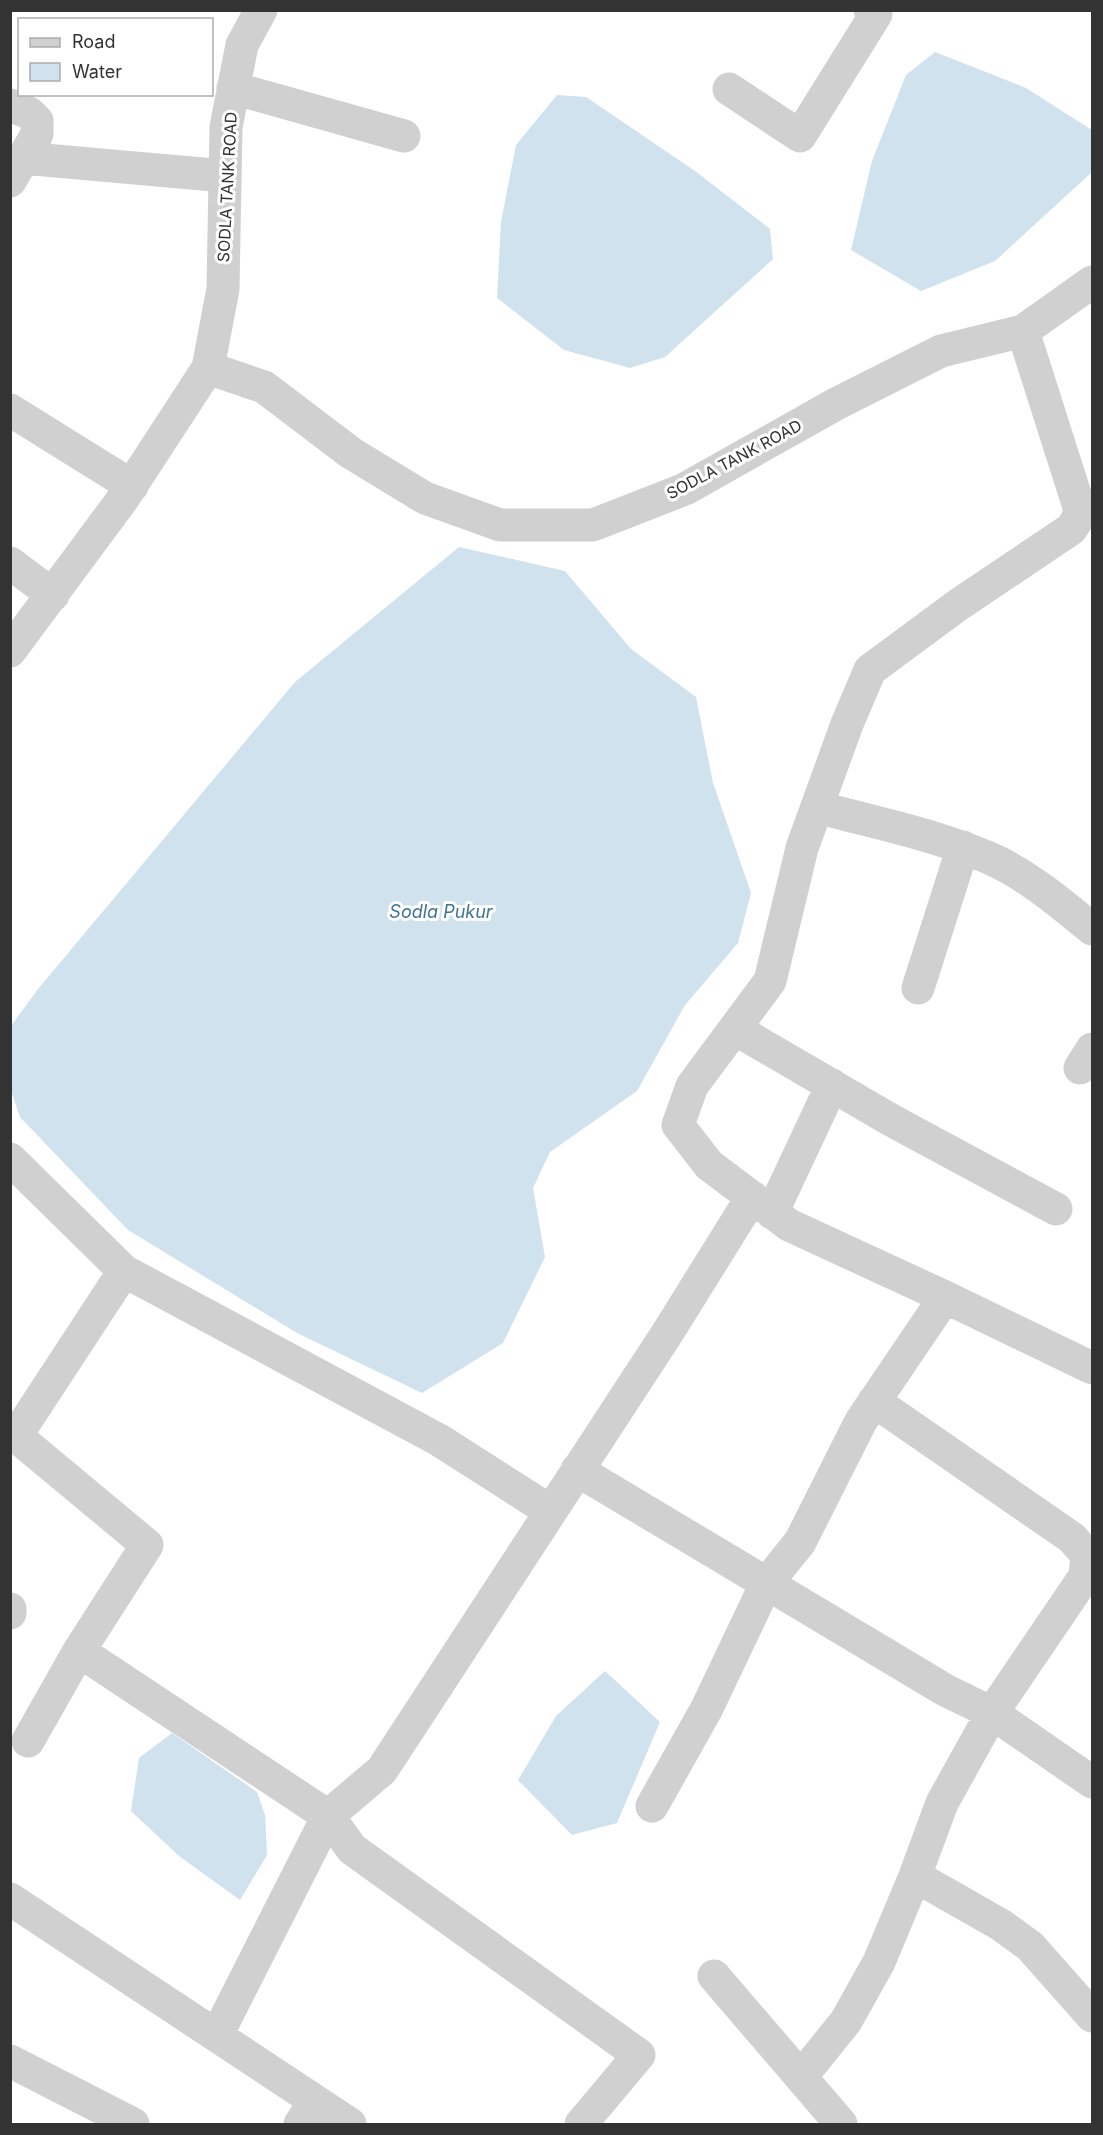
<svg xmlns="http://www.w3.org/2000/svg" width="1103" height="2135" viewBox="0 0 1103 2135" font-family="Inter,sans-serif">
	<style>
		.water { fill: #cfe2ee }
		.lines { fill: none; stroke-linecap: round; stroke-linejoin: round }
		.street { stroke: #d0d0d0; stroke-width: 33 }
		.labels { text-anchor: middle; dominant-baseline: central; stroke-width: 6; stroke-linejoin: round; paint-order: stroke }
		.street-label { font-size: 16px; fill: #333; stroke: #fff }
		.water-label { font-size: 18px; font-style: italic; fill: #3f7597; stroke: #fff }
	</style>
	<rect width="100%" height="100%" fill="#fff"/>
	<path class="water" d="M935,52L1026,88L1092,130V172L995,261L921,291L851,250L872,161L906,75Z
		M557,95L586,97L695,171L770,229L773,259L665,357L630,368L564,350L497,298L501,222L516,145Z
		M459,547L565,571L631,649L696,697L713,783L751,893L738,943L685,1005L637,1091L550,1152L533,1188L545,1257L503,1343L422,1393L297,1333L128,1230L20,1117L11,1090V1026L38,989L295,682Z
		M605,1671L660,1722L617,1823L572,1835L518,1780L556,1716Z
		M172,1733L257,1792L265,1815L267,1855L240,1900L179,1856L131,1811L139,1758Z"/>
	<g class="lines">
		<path class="street" d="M233,88L404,136
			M729,89L800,136L876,14L870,10
			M10,105L29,113L37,121V134L10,181
			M22,158L225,176
			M1023,331L1080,510L1077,520L1071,529L958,605L870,670L847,724L802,848L770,981L692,1086L678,1125L709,1165L789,1225L945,1297L1092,1368
			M208,368L264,387L351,453L425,498L500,525H593L685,489L836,404L941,351L1023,331L1092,282
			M10,410L132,486
			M10,563L53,595
			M10,651L122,500L208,368L223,289L226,127L242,45L261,10
			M817,807C875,823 943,836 998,862C1032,879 1063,905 1092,929
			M918,988L963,847
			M735,1029L891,1120L1056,1209
			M1080,1068L1092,1049
			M10,1159L124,1271L439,1440L550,1511
			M772,1213L832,1085
			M10,1433L16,1436L124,1271
			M16,1436L147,1545L79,1651L28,1741
			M577,1470L945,1690L992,1713L1092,1782
			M10,1609V1613
			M79,1651L328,1816L382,1770L668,1332L752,1197
			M652,1806L707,1708L766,1584L800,1542L861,1421L945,1297
			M915,1876L1001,1925L1030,1946L1092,2016
			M10,1899L350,2124
			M714,1976L841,2124
			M217,2035L328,1816L352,1849L639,2055L581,2124
			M10,2061L133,2124
			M801,2077L846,2021L879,1962L915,1876L942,1803L992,1713L1085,1576L1087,1555L1072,1538L874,1401
			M300,2124L315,2101"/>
	</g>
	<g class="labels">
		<g class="street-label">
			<text transform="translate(227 187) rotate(-87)">SODLA TANK ROAD</text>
			<text transform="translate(734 459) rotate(-28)">SODLA TANK ROAD</text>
		</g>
		<g class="water-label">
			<text x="441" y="911">Sodla Pukur</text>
		</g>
	</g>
	<rect width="1103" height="2135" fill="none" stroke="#333333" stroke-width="24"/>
	<rect x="18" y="18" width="195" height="78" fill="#ffffff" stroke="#adadad" stroke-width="1.5"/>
	<rect x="30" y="38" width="30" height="9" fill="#d0d0d0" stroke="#adadad" stroke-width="1.5"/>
	<text x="72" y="48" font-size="18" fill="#333333">Road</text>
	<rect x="30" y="63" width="30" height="18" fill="#cfe2ee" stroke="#adadad" stroke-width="1.5"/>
	<text x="72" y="78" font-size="18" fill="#333333">Water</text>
</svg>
